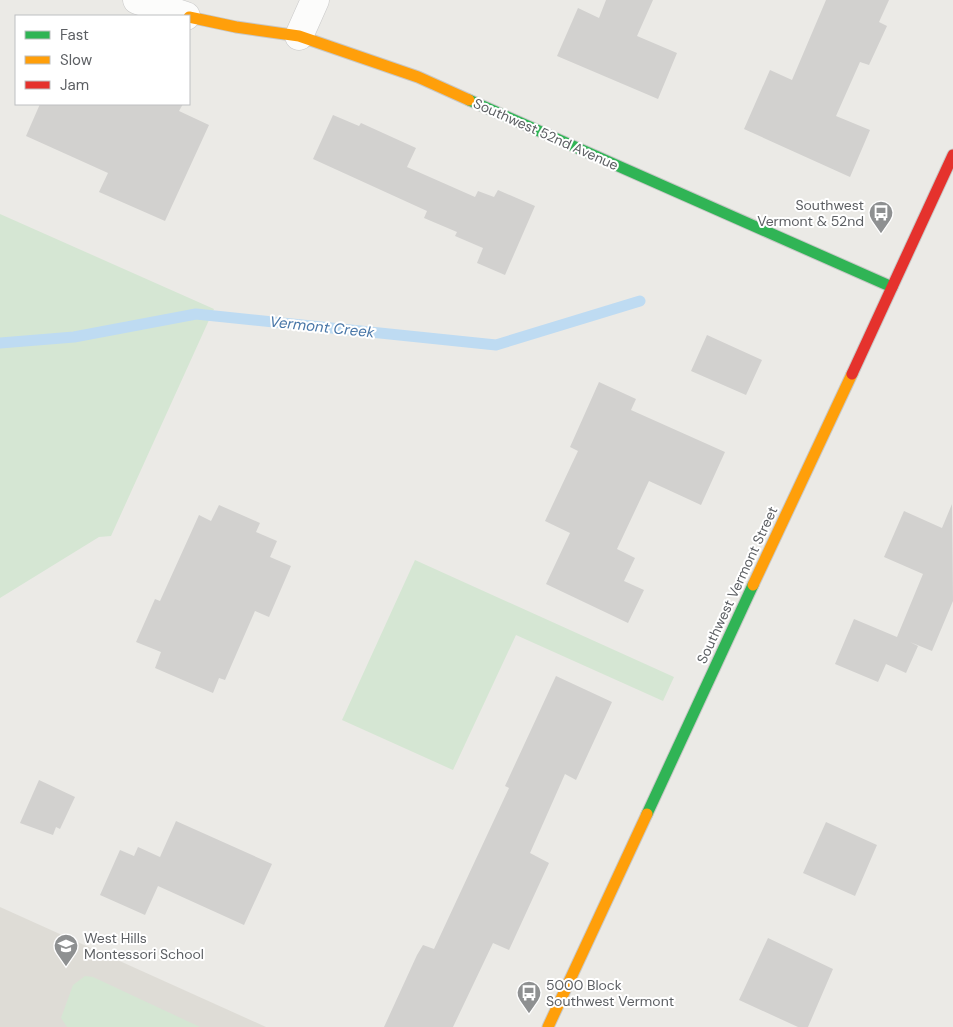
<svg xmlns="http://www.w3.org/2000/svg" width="953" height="1027" viewBox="0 0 953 1027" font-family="'DM Sans',sans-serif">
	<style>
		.education { fill: #dedcd6 }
		.green { fill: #d5e6d3 }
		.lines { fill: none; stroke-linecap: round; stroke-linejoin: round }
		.stream { stroke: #bedbf2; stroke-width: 11 }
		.building { fill: #d2d1cf }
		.street-casing { stroke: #c8c8c8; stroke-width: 29 }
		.fast-casing { stroke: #c8c8c7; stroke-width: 13 }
		.slow-casing { stroke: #c8c8c7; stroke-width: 13 }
		.jam-casing { stroke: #c8c8c7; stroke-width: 13 }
		.street { stroke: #fcfcfb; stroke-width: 28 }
		.fast { stroke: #30b455; stroke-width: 11 }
		.slow { stroke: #ff9f0a; stroke-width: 11 }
		.jam { stroke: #e5322d; stroke-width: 11 }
		.labels { text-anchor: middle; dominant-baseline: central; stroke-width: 4; stroke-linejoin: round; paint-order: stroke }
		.street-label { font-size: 14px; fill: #5c5f63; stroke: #fff }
		.poi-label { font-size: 14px; fill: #5c5f63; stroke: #fff; text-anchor: start }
		.water-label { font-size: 15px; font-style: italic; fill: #4977a8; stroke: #fff }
	</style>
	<rect width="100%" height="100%" fill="#ebeae6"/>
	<path class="education" d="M0,907L266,1027H0Z"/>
	<path class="green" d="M0,214L214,309L111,536L99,537L0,598Z
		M415,560L674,677L663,701L516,635L453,770L342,720Z
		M85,976L93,977L200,1027H67L61,1018L73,985Z"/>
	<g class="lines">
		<path class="stream" d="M0,343L74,337L196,314L496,345L640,301"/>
	</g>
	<path class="building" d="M606,0H653L637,36L677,53L658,99L557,56L578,8L599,18Z
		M826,0H889L879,22L887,26L869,65L860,62L836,116L870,130L850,177L744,129L770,70L792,80Z
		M40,104H183L179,111L209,125L165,221L99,192L108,173L26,136Z
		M333,115L359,126L361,123L416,148L407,167L475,197L478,191L494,197L498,190L535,206L505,275L477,263L483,248L455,236L457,232L424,218L427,211L313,159Z
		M707,335L762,360L746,395L691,371Z
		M599,382L636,399L631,410L725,452L701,505L649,481L617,549L635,558L624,581L644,590L628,623L546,584L570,533L545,521L578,451L570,447Z
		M952,504L953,601L932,651L910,642L918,646L906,673L886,664L878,682L835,664L854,619L897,637L923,574L884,557L904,511L942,528Z
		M219,505L260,523L256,532L277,541L270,557L291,566L269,617L255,611L225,680L219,678L213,693L155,668L161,652L136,642L155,599L160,601L199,515L211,521Z
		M556,676L612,702L576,780L565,774L530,853L549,863L509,950L493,943L453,1027H384L417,955L423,945L434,949L509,788L505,786Z
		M39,780L75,797L60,829L56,827L53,835L20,823Z
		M176,821L272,864L244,925L158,886L145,915L100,895L120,850L134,856L138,847L160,857Z
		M826,822L877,845L855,896L803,873Z
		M768,938L833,969L808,1027H798L739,1000Z"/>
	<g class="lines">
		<defs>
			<path id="street" d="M137,0L186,16
				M299,36L315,0"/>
			<path id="fast" d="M469,100L892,287
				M647,814L753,585"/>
			<path id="slow" d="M189,17L236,27L299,36L418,77L469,100
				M753,585L852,374
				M548,1027L647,814"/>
			<path id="jam" d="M852,374L953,155"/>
		</defs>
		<use href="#street" class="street-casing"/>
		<use href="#fast" class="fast-casing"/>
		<use href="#slow" class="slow-casing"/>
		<use href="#jam" class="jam-casing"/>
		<use href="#street" class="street"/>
		<use href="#fast" class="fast"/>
		<use href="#slow" class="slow"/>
		<use href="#jam" class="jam"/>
	</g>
	<defs>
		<symbol id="bus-pin" viewBox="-11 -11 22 30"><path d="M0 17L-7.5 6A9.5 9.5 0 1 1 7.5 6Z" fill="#8e9091" stroke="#fff"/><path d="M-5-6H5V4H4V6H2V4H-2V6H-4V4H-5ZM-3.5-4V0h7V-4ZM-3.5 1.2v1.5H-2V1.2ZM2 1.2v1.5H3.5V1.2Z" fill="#fff"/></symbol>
		<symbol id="school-pin" viewBox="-11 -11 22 30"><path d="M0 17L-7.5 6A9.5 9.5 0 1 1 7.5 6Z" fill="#8e9091" stroke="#fff"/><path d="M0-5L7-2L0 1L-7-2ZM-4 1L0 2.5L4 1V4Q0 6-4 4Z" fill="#fff"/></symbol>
	</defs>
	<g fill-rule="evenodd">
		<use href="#bus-pin" x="867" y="199" width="28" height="38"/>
		<use href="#school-pin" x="52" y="932" width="28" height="38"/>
		<use href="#bus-pin" x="515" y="979" width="28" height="38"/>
	</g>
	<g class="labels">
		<g class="street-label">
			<text transform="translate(546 134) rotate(24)">Southwest 52nd Avenue</text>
			<text transform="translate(737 585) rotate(-65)">Southwest Vermont Street</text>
		</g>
		<g class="poi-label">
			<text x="864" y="205" text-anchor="end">Southwest<tspan x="864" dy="16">Vermont &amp; 52nd</tspan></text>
			<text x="84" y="938">West Hills<tspan x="84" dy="16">Montessori School</tspan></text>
			<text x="546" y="985">5000 Block<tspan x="546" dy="16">Southwest Vermont</tspan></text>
		</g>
		<g class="water-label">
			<text transform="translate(322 327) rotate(6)">Vermont Creek</text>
		</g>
	</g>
	<rect x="15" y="15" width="175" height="90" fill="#ffffff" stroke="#bebfc1"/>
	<rect x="25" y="31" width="25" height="8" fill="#30b455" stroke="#bebfc1"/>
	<text x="60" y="40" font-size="15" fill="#5c5f63">Fast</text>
	<rect x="25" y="56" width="25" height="8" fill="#ff9f0a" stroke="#bebfc1"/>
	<text x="60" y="65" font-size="15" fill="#5c5f63">Slow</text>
	<rect x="25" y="81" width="25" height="8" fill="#e5322d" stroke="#bebfc1"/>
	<text x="60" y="90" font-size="15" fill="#5c5f63">Jam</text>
</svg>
